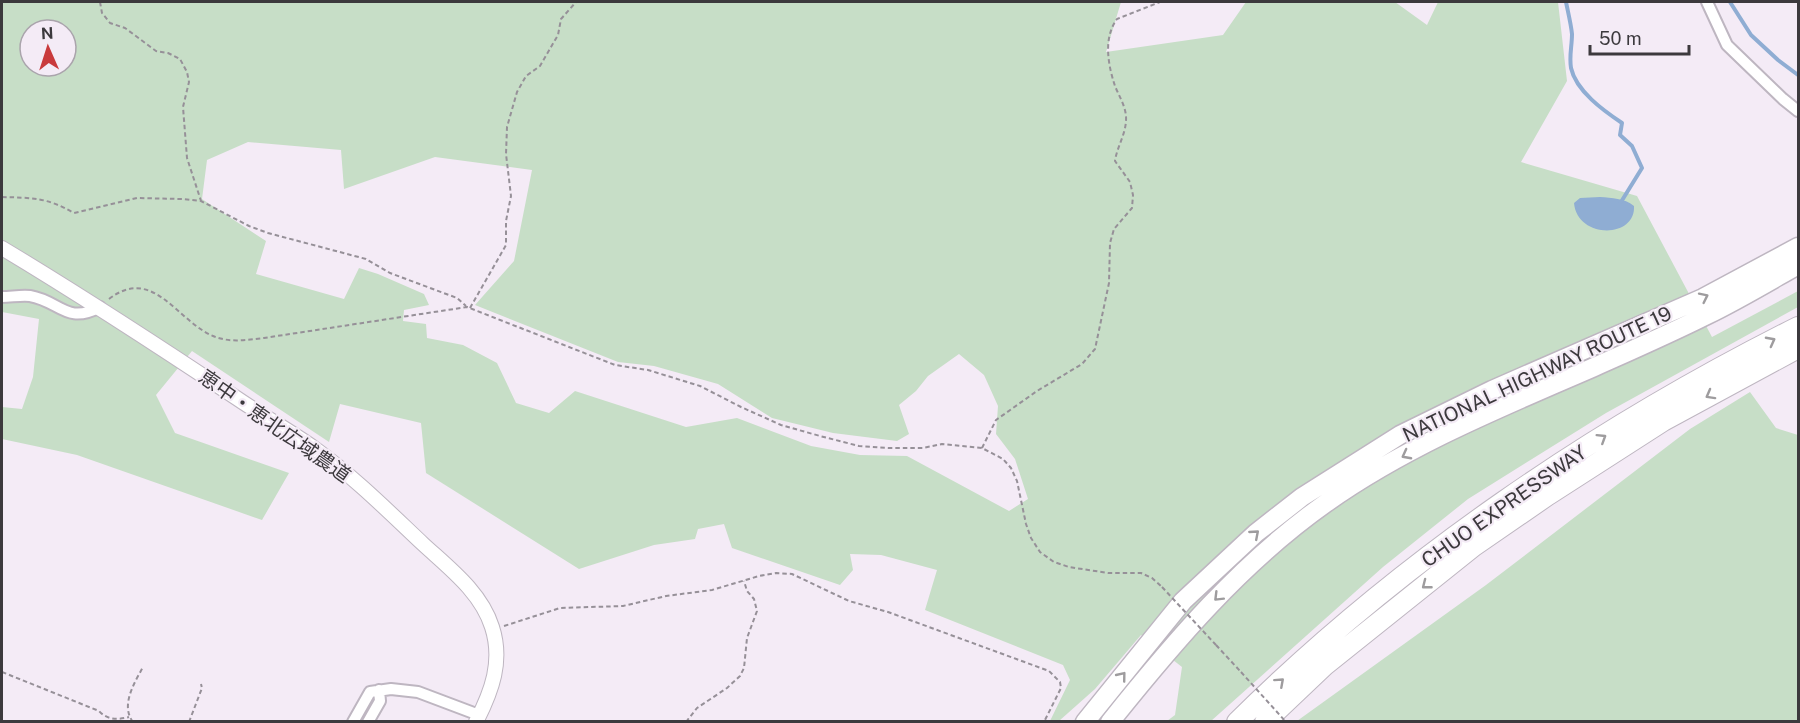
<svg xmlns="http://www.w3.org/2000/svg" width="1800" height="723" viewBox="0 0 1800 723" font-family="'Public Sans','Noto Sans JP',sans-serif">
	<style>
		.green { fill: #c7dec7; fill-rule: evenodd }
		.water { fill: #8fadd3 }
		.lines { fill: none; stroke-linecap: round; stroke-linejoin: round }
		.stream { stroke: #8fadd3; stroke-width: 4 }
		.minor-casing { stroke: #beb6c1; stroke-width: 14 }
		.tertiary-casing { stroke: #beb6c1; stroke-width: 16 }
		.trunk-casing { stroke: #beb6c1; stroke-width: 21 }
		.motorway-casing { stroke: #beb6c1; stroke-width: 22 }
		.path { stroke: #969098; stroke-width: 2; stroke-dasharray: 4.5 3; stroke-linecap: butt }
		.minor { stroke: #fff; stroke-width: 10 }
		.tertiary { stroke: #fff; stroke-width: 14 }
		.trunk { stroke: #fff; stroke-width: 18 }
		.motorway { stroke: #fff; stroke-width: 20 }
		.path-bridge { stroke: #969098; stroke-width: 2; stroke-dasharray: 4.5 3; stroke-linecap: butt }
		.oneway { stroke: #9e9c9e }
		.labels { text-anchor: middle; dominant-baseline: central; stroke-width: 4.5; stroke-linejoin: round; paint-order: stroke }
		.street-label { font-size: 20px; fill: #3c393d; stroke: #f4ebf6 }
	</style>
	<rect width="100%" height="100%" fill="#f4ebf6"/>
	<path class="green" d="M2,2H1121L1106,52L1223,35L1246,2H1395L1427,25L1438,2H1558L1567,81L1521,162L1637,196L1712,337L1798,291V307L1606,413L1468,499L1383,567L1211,721H1167L1175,715L1182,667L1141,635L1095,689L1059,721H1050L1070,680L1063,665L925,610L937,570L881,555L850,554L853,570L840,585L732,548L724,524L698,529L695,539L654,545L579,569L426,473L421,423L340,404L329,442L192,351L156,395L175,433L289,473L262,520L77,455L2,439V407L22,409L33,377L39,319L2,312ZM30,30H66V66H30ZM248,142L341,150L344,189L435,157L532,170L514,261L475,305L618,362L654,366L718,384L772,418L833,433L897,441L909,434L899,405L916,391L928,376L959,354L984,375L998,406L996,434L1015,459L1028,499L1009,511L907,456L860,455L811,446L737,418L686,427L575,391L549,413L516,403L497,363L463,345L427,338L426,324L403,321L404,310L429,305L424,294L378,274L359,268L344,299L256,274L266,241L202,199L207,160Z
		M1750,392L1776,428L1798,435V721H1297L1486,585L1690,429Z"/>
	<path class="water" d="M1600,197C1612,198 1624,198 1634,206C1636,239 1577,239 1574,203L1580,198Z"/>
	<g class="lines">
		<path class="stream" d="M1566,2C1568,12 1571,24 1572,34C1572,46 1569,56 1571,68C1576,91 1604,111 1622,123L1620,135L1632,146L1642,168L1621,202
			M1730,2L1751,35L1778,60L1798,75"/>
		<defs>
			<path id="minor" d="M1707,2L1727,45L1783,99L1798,111
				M2,297C11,297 21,295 30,296C60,301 66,325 100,307
				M353,722L370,692L391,689L418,692L479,715
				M368,722L380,701L379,690"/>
			<path id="tertiary" d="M2,248C82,296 160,347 238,399C263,416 290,431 314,448C354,477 388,511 423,544C449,568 481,592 492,627C503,661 492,691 476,722"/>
			<path id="trunk" d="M1085,722L1183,601L1256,533L1302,497L1400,435L1492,390L1703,298L1798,247
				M1110,722C1174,642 1241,563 1326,503C1406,446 1502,407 1592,368C1630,351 1669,334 1707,315C1738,300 1768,282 1798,265"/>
			<path id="motorway" d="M1237,722C1400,561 1594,429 1798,327
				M1265,722L1324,666L1474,546L1548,495L1663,421L1798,348"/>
		</defs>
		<use href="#minor" class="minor-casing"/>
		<use href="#tertiary" class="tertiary-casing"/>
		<use href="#trunk" class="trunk-casing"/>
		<use href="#motorway" class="motorway-casing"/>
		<path class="path" d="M100,2L102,13L110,23L125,28L156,51L168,53L180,59L187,72L189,82L183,107L187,158L201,201
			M2,197C32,198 46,197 74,213L137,198L182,199L201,201L249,226L268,233L366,259L390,273L457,298L466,306
			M109,299C153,265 177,321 213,336C229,343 247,340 264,338L467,307L615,365L648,370L700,386L741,407L781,425L820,436L859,446L889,448H923L942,444L982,448L1003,459L1011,468L1017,481L1026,524L1031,538L1040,552L1054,562L1069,567L1108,573H1141L1152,578L1162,587
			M470,308L506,245V221L511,196L506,154L507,127L517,92L526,76L540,66L558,35L561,19L576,2
			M982,448L996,420L1037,391L1082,364L1095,349L1109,283L1110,243L1114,229L1132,208L1133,195L1130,182L1115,161C1117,146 1127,133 1126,116C1125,105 1119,96 1115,86C1108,65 1103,38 1117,19L1160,2
			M504,626L560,608L623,606L666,596L712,590L759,576L776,573L792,574L849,601L888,612L1049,671L1060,682L1061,688L1044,722
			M1216,645L1241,672
			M2,672L99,711C107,720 118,720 129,717
			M133,722C120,705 135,682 143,667
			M189,722L202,688L201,684
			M686,722L697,708L727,688L740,676L744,668L747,638L757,611L754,599L747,591L744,581"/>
		<use href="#minor" class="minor"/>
		<use href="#tertiary" class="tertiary"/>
		<use href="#trunk" class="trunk"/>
		<use href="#motorway" class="motorway"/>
		<path class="path-bridge" d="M1162,587L1216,645
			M1241,672L1286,722"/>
	</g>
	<defs><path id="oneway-chevron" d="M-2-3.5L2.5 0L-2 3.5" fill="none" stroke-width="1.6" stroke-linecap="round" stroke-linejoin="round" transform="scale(1.5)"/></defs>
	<g class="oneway">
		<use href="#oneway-chevron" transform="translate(1704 297) rotate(-26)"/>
		<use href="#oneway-chevron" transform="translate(1771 341) rotate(-28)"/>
		<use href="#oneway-chevron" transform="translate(1710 395) rotate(151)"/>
		<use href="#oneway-chevron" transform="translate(1602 438) rotate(-32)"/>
		<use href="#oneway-chevron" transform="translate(1406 455) rotate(152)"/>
		<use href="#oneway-chevron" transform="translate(1255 534) rotate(-41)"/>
		<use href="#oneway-chevron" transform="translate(1426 585) rotate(142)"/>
		<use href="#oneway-chevron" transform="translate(1218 597) rotate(135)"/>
		<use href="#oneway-chevron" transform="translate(1122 676) rotate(-51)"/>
		<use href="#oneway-chevron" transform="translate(1280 682) rotate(-42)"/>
	</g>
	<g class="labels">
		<g class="street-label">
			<text transform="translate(1537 374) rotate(-25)">NATIONAL HIGHWAY ROUTE 19</text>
			<text transform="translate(275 426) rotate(35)">恵中・恵北広域農道</text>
			<text transform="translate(1504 506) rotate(-35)">CHUO EXPRESSWAY</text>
		</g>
	</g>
	<rect width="1800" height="723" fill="none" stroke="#3c393d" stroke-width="6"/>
	<g transform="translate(48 48) rotate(357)"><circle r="28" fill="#f4ebf6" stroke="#aaa4ac" stroke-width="1.5"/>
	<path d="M0-4.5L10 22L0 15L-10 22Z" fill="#c93a3c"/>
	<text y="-9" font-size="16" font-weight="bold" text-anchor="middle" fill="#3c393d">N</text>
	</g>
	<path d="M1590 45v9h99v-9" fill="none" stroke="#3c393d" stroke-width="3"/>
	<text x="1599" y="45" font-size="18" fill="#3c393d" stroke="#f4ebf6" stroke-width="4.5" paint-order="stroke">50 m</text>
</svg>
